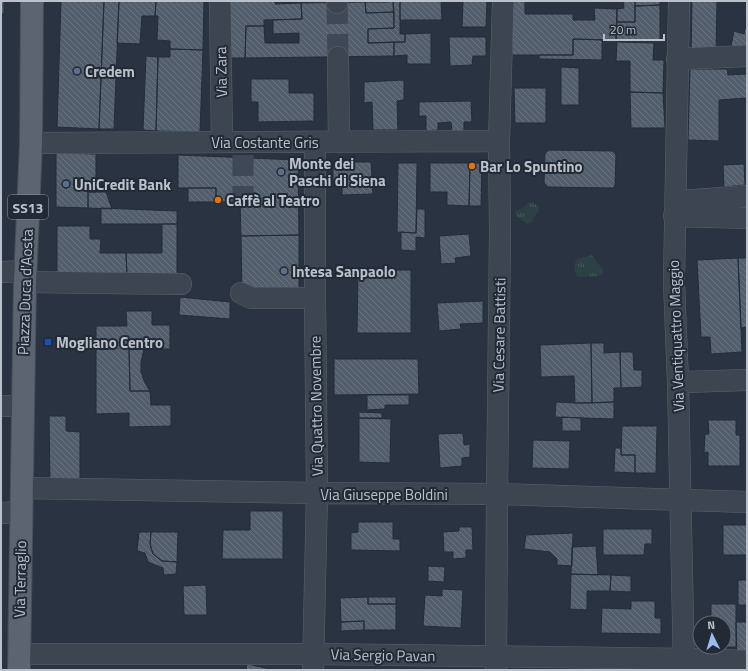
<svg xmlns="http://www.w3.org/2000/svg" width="748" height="671" viewBox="0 0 748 671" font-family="'Titillium Web',sans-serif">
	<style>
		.grass { fill: url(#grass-tufts) }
		.building { fill: url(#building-back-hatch); stroke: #242c38 }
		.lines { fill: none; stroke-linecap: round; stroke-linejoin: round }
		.street-tunnel { stroke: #3f4856; stroke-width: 21; stroke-dasharray: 21 10; stroke-linecap: butt }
		.street-casing { stroke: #5b636e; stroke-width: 22 }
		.primary-casing { stroke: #474e5a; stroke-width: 24 }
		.street { stroke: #3d4551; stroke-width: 21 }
		.primary { stroke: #5b6470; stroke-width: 22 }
		.service-dot { fill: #5c6f8a; stroke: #222a36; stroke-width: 1.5 }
		.food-dot { fill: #e8710a; stroke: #222a36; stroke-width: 1.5 }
		.transit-dot { fill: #1a4fb4; stroke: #222a36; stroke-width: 1.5 }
		.labels { text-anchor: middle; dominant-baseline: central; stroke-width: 4; stroke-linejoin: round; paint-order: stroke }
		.shield { fill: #222a36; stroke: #8c949e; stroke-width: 1 }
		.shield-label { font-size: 14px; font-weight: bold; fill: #bac1cb }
		.poi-label { font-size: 15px; font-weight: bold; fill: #bac1cb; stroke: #222a36; text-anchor: start }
		.street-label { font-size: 15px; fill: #bac1cb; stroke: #222a36 }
	</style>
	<defs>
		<pattern id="grass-tufts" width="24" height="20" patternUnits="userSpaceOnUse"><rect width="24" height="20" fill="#2c4143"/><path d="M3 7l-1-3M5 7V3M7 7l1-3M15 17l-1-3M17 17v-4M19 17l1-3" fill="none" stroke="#485b5d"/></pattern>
		<pattern id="building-back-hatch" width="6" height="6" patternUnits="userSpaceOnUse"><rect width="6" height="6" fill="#525e6b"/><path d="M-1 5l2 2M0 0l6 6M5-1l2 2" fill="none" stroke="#69737f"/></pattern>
	</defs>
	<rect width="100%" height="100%" fill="#293341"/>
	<path class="grass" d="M531,202L538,206L539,211L533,218V221L528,224L516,216L515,212C518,209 521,209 524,207C527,205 527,203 531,202Z
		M592,255L603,270L602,274L599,276L578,277L576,275C574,270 574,263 577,259Z"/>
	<path class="building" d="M1,1H4V14H1Z
		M61,1H104L99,129L57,127Z
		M104,1H119L114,129H99Z
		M119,1H156L155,16H142L140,44L117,43Z
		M156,1H204L203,50L170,49V41L157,40L158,16H155Z
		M229,1H275V4L301,3L302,19L264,20V26H246L245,58H227Z
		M389,1H393L394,12L366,13L365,2H389Z
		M393,1H400V34H405V42L368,43V29L394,28Z
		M400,1H441L442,20H400Z
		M463,1H487L486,27H462Z
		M512,1H525V14H573V20H595L594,8L617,9L616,40L573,39V55H512Z
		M623,1H635V22H617V9L624,8Z
		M635,1H660V5L635,6Z
		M692,1H717L716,54L691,56Z
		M365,2L366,13L394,12V28L368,29V43L394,42V56L245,58L246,26H264L265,43H299V33L273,34V20L302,19L301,3Z
		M660,5V40H616L617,22H635V6Z
		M747,20V49L731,46L734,31L744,34Z
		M431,33V64H407V55L394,56V42H405V34Z
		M449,37H486V56H473L472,65L450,66Z
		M573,39L602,40V60L539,59V55H573Z
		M617,42L654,43L653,60H664L663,93L630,92V61H616Z
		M170,49L203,50L200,132L156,131L158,57H170Z
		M146,56L158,57L156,131L143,130Z
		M561,67L579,68V105H561Z
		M690,69H727L728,75L747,74V98L719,100V141L688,140Z
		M251,79H289V93H314V121L258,122V102H251Z
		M404,80V100L397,101L398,130H373L372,102L364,103V82Z
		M514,88H546V123H515Z
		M630,92L663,93L665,128H631Z
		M471,101L472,122H464V131H452L451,122L438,123V130L426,131V116H419V102Z
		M549,150L613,151L616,155L615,186L613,188L548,187L544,183L545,153Z
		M56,153L96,154V192H88V208L56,207Z
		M178,155L298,160L299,235L241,236L240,202H216V188H178Z
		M333,162H371L373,194L342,195V184H333Z
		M398,163H417L416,233L397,232Z
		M430,163H470L469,206L447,205V192H430Z
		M470,163H482L481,206H469Z
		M744,164L745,185L724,187L723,165Z
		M188,188H216V202H188Z
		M88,192H106L112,209L88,208Z
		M101,208L177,211V224H101Z
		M417,209H425V238L416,237V251L401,250V232L416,233Z
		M162,224H177V277L127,276L126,253H162Z
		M57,226H90V239H101L100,253H126L127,276H57Z
		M469,234L471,256L455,258L456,263L441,264L439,236Z
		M299,235V293L242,294L241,236Z
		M738,258L742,352L711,354L710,337H701L697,260Z
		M738,258H747V327L741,328Z
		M358,270H411V333H357Z
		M180,297L230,302V319L179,315Z
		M483,301V323L460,324L461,329L439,331L437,303Z
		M126,311H152V325H170V349H129L130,391H150L151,405H171V426L129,427V413L96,414V326H127Z
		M591,343L592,403H575L574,376L541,377L540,345Z
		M591,343H604V353L620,352L621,388H614V402L592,403Z
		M129,349H144L141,362V372L145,383L150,391H130Z
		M620,352H633L634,370H642V387L621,388Z
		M334,359H418L419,394L334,395Z
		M367,395H409V405H385V409L367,410Z
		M556,402L575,403L614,402V419L555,417Z
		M359,412L382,413V418H359Z
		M49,416H66V431L80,432V486H50Z
		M562,417L581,418V431H562Z
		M359,418L391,419L390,463L359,462Z
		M708,420H736V435H740V466H708V452L704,453L705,434H709Z
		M622,426H657L656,473H635V455H621Z
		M463,433L464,445L470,444V457L462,458V466L440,468L438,434Z
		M533,440L570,441L569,469L532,468Z
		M615,448H621V455H635V473L614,472Z
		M250,511H283V559H222L223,530H250Z
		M358,522H393V539H400V551L351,550V533L358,532Z
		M723,525H747V555H723Z
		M459,527H472L473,550H466V558L453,559V552H444L443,532L459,531Z
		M603,529H652V544H645L644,555H603Z
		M139,532H151L150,544L153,554L162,561L177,562L176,574L164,575L163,568L148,562L145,553L137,551Z
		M151,532H178L177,562L162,561L153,554L150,544Z
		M573,533L572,566L557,565V559L550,552L524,549L526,535Z
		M596,546L598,575L571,574L572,547Z
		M428,566L445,567L444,582L428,581Z
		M571,574L611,575L610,591H587V610L570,609Z
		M611,575L631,576V592L610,591Z
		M738,580H747V605H738Z
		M206,585L207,615H184L183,586Z
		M442,589L463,590L461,628L423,626L425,595L442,596Z
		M368,597H396V604H368Z
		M368,597V604H396V630H364V621L341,622L340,598Z
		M631,601H655V618H661V634L601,633L602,608L631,609Z
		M711,604H736V647H724V623H711Z
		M364,621V630L341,631V622Z
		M736,622H747V655H737Z
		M247,664L270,669V670H246Z"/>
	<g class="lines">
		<path class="street-tunnel" d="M337,3L338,57
			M243,207V142"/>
		<defs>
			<path id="street" d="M220,1L222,142
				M337,1V3
				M679,1L674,282L678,383L684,670
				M338,57L339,142
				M677,59L747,56
				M31,143L499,141
				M681,201L747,196
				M674,216L747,218
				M1,272L25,271
				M25,282L181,284
				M241,293L251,298H315
				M678,383L684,382L747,380
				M1,406H23
				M21,488L317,493L497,494L747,502
				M1,513L21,512
				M19,654H314L689,659L747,661
				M313,670L317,493L315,298V142
				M496,670L497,494L500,232L499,141L503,1"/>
			<path id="primary" d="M19,670L25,282L31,143L32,1"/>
		</defs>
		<use href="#street" class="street-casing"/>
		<use href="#primary" class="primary-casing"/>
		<use href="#street" class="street"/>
		<use href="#primary" class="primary"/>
	</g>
	<g class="service-dot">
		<circle cx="77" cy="71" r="4"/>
		<circle cx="281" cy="172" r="4"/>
		<circle cx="66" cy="184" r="4"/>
		<circle cx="284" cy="271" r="4"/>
	</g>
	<g class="food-dot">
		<circle cx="472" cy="166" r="4"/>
		<circle cx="218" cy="200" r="4"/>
	</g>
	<rect class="transit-dot" x="44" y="338" width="8" height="8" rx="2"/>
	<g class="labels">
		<rect class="shield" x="8" y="195" width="40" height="24" rx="3"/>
		<g class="shield-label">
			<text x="28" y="207">SS13</text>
		</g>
		<g class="poi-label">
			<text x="85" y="71">Credem</text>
			<text x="289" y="163">Monte dei<tspan x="289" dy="17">Paschi di Siena</tspan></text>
			<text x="480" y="166">Bar Lo Spuntino</text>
			<text x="74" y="184">UniCredit Bank</text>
			<text x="226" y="200">Caffè al Teatro</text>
			<text x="292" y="271">Intesa Sanpaolo</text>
			<text x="56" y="342">Mogliano Centro</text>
		</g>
		<g class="street-label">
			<text transform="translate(221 72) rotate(-91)">Via Zara</text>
			<text x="265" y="142">Via Costante Gris</text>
			<text transform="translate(25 292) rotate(-88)">Piazza Duca d'Aosta</text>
			<text transform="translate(499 335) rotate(-89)">Via Cesare Battisti</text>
			<text transform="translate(676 336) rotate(-92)">Via Ventiquattro Maggio</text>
			<text transform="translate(316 406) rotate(-91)">Via Quattro Novembre</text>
			<text x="384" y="494">Via Giuseppe Boldini</text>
			<text transform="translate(20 579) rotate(-89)">Via Terraglio</text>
			<text transform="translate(383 655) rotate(1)">Via Sergio Pavan</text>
		</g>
	</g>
	<rect width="748" height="671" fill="none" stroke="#bac1cb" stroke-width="4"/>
	<g transform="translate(712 635) rotate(355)"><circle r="19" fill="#222a36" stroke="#5f6672"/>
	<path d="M0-3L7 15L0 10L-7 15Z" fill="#99bcf1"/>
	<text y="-6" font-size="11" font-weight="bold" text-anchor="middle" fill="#bac1cb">N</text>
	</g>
	<path d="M604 34v6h60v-6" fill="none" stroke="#bac1cb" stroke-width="2"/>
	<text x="610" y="34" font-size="12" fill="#bac1cb" stroke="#222a36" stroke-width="3" paint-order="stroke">20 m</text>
</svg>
